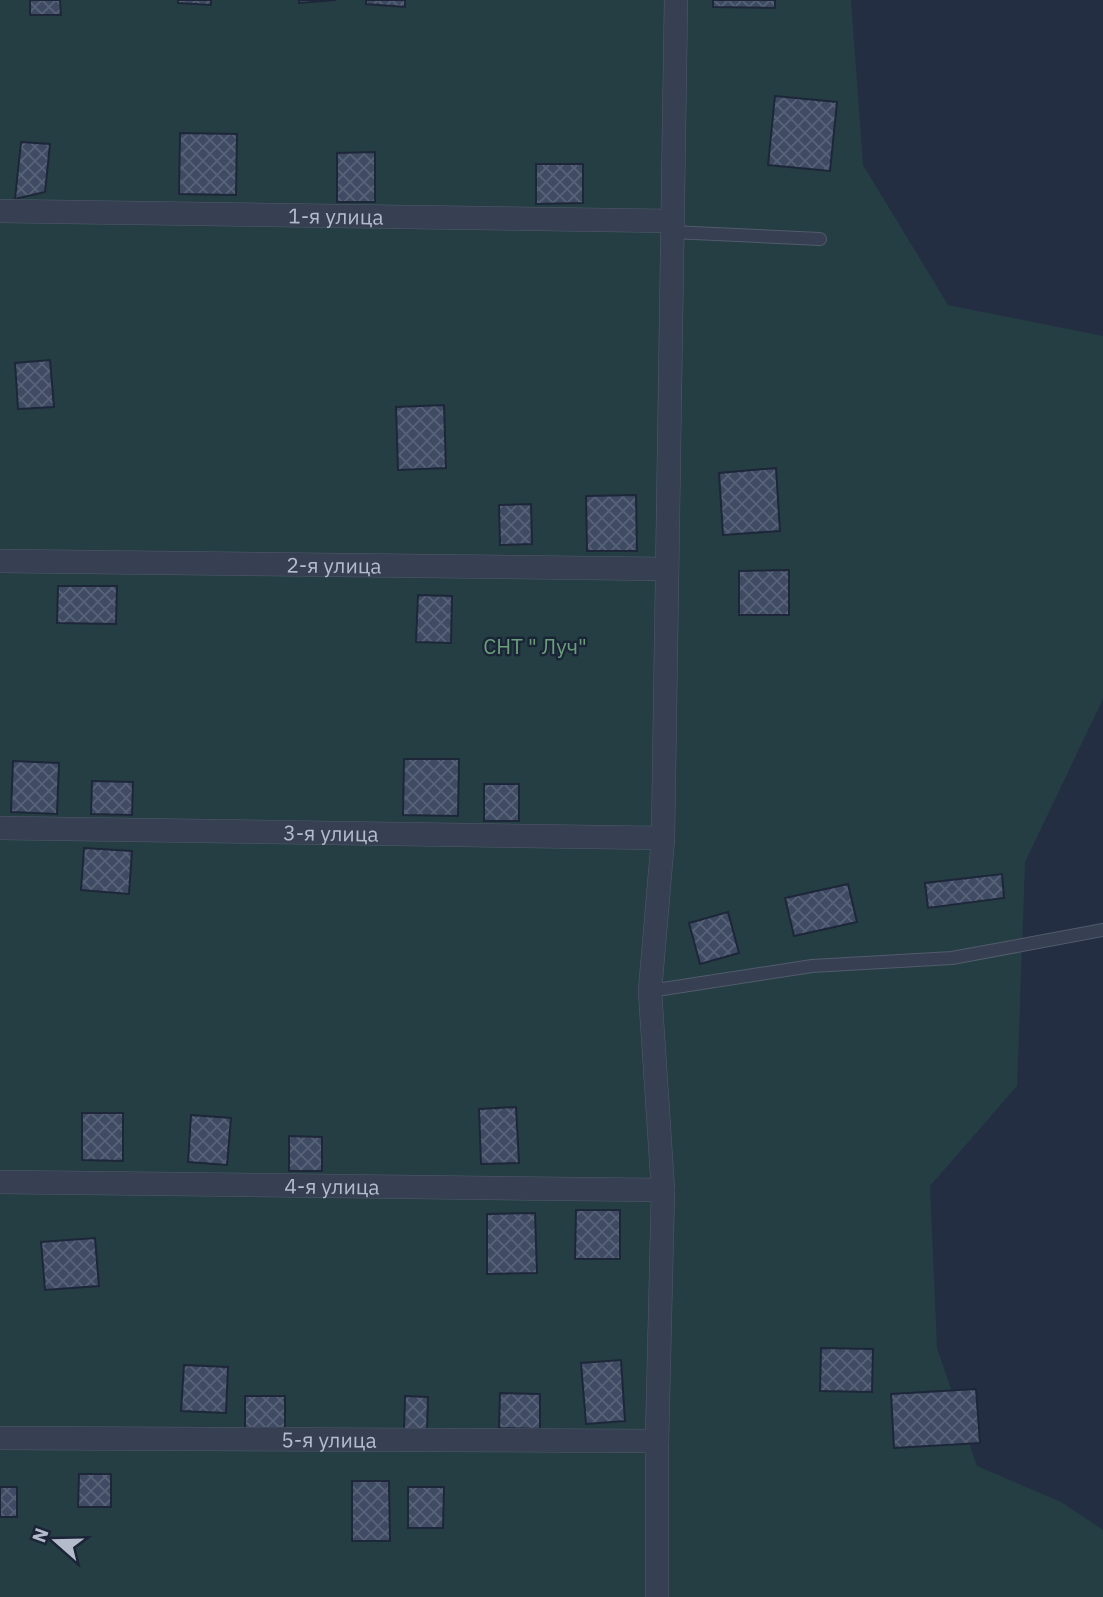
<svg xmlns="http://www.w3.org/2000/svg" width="1103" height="1597" viewBox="0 0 1103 1597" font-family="'IBM Plex Sans',sans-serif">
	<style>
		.green { fill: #253e44 }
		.building { fill: url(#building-cross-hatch); stroke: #1e2739; stroke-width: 2 }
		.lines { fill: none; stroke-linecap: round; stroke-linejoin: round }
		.lane-casing { stroke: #525b6c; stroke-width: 14 }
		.street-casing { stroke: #525b6c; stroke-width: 24 }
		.lane { stroke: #374052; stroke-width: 12 }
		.street { stroke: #374052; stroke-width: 23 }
		.labels { text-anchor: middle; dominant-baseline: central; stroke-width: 5; stroke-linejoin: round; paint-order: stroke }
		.street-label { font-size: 21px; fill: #b4bccc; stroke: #1c2538 }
		.park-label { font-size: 21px; fill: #69a07a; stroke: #1c2538 }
	</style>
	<defs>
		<pattern id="building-cross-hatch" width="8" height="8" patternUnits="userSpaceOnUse" patternTransform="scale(1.75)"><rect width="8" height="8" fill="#3e4b63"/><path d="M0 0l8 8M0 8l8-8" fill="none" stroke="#586378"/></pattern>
	</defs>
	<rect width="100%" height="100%" fill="#232e43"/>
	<path class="green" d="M0,0H851L863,165L948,305L1103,336V699L1025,862L1017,1086L930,1186L937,1348L977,1466L1061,1502L1103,1530V1597H0Z"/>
	<path class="building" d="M30,0H60L61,15H30Z
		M178,0H211V5L178,3Z
		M299,0H336L299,3Z
		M366,0H405V7L366,4Z
		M713,0H775V8L713,7Z
		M775,96L837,102L830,171L768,165Z
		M180,133L237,134L236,195L179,194Z
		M21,142L50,144L45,192L15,199Z
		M375,152V202H337V153Z
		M536,164H583V203L536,204Z
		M50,360L54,407L18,409L15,363Z
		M444,405L446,468L398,470L396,407Z
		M776,468L780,531L723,535L719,473Z
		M636,495L637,551H587L586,496Z
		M531,504L532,544L500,545L499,505Z
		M789,570V615H739V571Z
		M58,586H117L116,624L57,623Z
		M418,595L452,596L451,643L416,642Z
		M404,759H459L458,816L403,815Z
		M13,761L59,763L57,814L11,812Z
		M92,781L133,782L132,815L91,814Z
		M484,784H519V821H484Z
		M84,848L132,851L129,894L81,890Z
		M1002,874L1004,898L928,908L925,883Z
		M848,884L857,922L794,936L785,898Z
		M728,912L739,953L700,964L689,923Z
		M516,1107L519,1163L481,1164L479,1109Z
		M82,1113H123V1161L82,1160Z
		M191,1115L231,1118L227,1165L188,1162Z
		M289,1136L322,1137V1171H289Z
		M576,1210H620V1259H575Z
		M535,1213L537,1273L487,1274V1214Z
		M95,1238L99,1286L45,1290L41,1242Z
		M821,1348L873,1349L872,1392L820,1391Z
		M621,1360L625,1421L586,1424L581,1363Z
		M184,1365L228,1367L226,1413L181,1411Z
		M976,1389L980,1443L894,1448L891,1394Z
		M500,1393L540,1394V1429L499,1428Z
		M245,1396H285V1428H245Z
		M405,1396L428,1397L427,1431H404Z
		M79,1474H111V1507H78Z
		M352,1481H389L390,1541H352Z
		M0,1487H17V1517H0Z
		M408,1487H444L443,1528H408Z"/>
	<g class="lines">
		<defs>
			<path id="lane" d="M672,232L820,239
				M650,991L812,966L952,958L1103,930"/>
			<g id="street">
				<path id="s1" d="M0,211L672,221"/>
				<path id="s2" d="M0,561L667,569"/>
				<path id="s3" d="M0,828L663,838"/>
				<path id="s4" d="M0,1182L663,1190"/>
				<path id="s5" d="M0,1438L657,1441"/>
				<path d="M657,1597V1441L663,1190L650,991L663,838L676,0"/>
			</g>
		</defs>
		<use href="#lane" class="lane-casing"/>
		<use href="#street" class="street-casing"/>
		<use href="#lane" class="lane"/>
		<use href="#street" class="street"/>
	</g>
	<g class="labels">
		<g class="street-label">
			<text stroke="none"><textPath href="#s1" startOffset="336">1-я улица</textPath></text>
			<text stroke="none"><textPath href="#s2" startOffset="334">2-я улица</textPath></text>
			<text stroke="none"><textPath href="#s3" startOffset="331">3-я улица</textPath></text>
			<text stroke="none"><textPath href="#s4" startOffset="332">4-я улица</textPath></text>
			<text stroke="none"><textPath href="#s5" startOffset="329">5-я улица</textPath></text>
		</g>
		<g class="park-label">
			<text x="535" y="646">СНТ " Луч"</text>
		</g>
	</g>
	<g transform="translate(56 1541) rotate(290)" stroke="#1c2538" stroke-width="5" paint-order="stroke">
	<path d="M0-5L12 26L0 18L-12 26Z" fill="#b4bccc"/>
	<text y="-10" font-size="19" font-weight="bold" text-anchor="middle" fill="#b4bccc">N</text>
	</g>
</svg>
